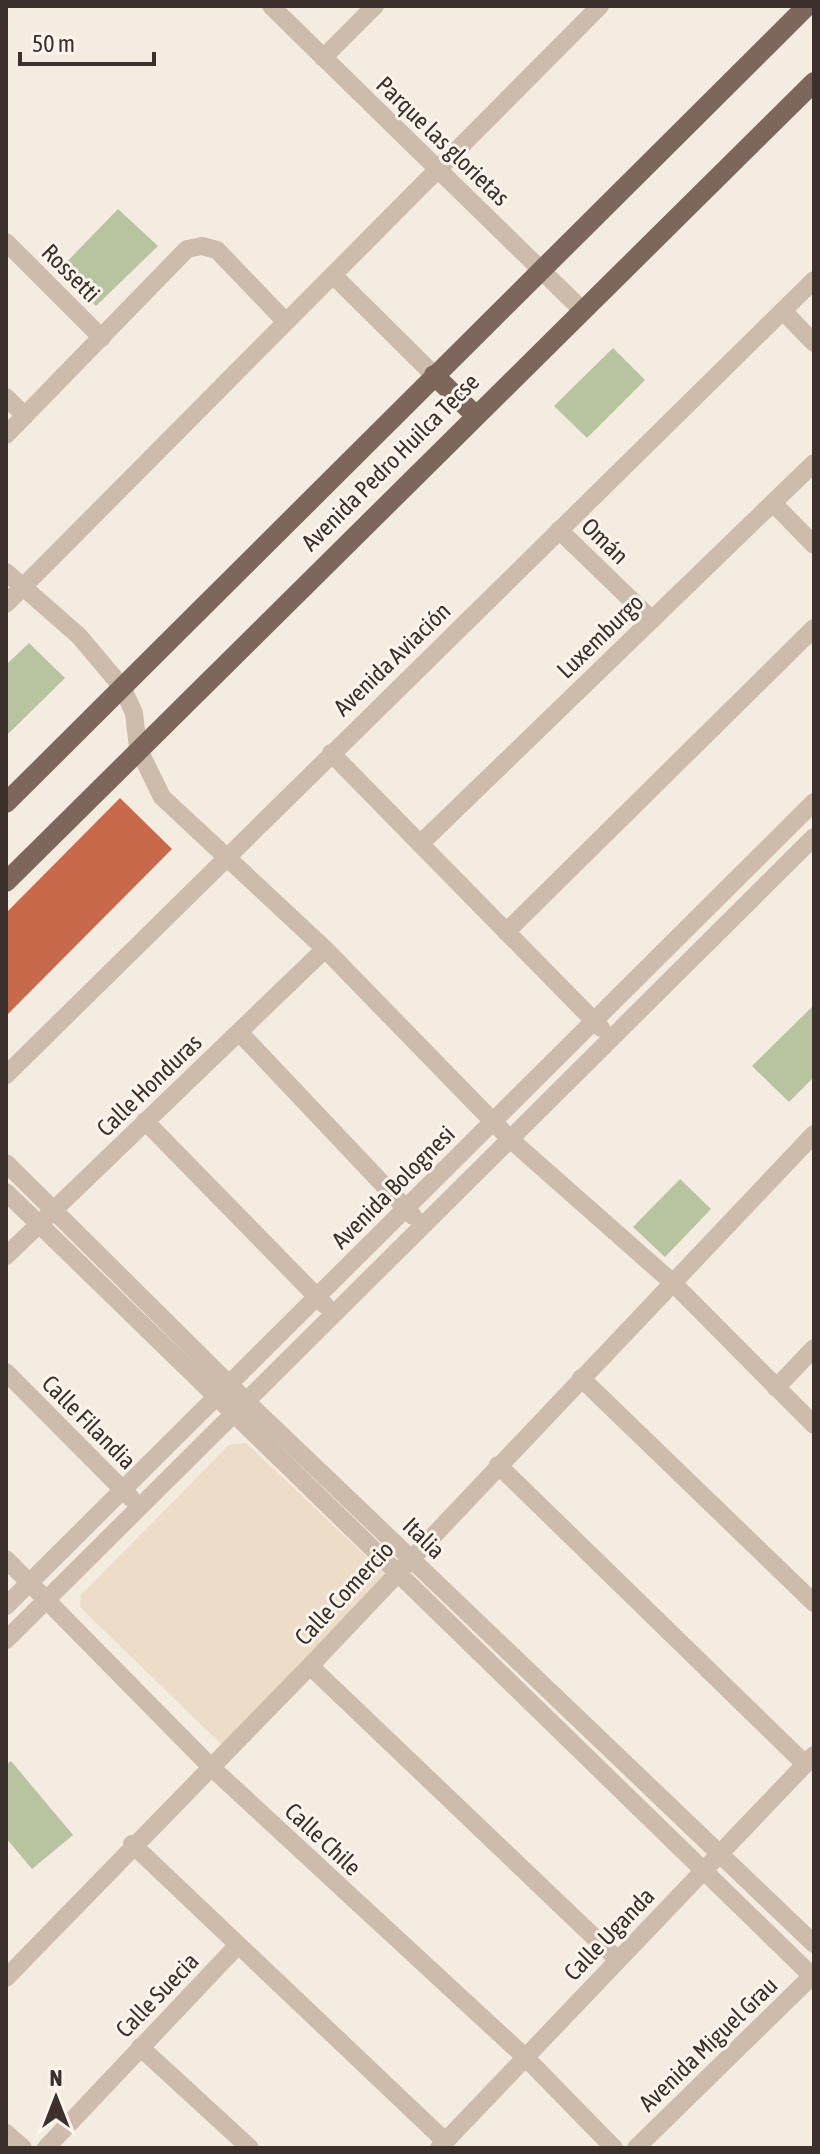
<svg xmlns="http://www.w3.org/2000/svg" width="820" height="2154" viewBox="0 0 820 2154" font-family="'Asap Condensed',sans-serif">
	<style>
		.green { fill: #b8c4a0 }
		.plaza { fill: #ecdcc8 }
		.building { fill: #c8694b }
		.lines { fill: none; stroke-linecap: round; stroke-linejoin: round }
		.minor { stroke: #cdbbac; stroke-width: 18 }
		.major { stroke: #7d675c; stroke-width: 20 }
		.labels { text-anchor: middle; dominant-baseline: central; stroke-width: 6; stroke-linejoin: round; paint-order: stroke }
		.street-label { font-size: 24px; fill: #3b302b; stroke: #fbf5ee }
	</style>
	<rect width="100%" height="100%" fill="#f4ebe1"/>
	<path class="green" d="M118,209L158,246L96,306L58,271Z
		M613,348L645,380L587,438L554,406Z
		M29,643L65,678L6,736V665Z
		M814,1005V1077L789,1102L752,1066Z
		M680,1179L711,1209L665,1257L633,1227Z
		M11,1761L73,1835L32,1869L6,1838V1765Z"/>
	<path class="plaza" d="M246,1443L386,1575L222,1745L80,1607L81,1595L229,1445Z"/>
	<path class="building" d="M120,798L172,849L6,1016V913Z"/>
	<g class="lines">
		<path class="minor" d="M271,6L581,309
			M323,58L375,6
			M6,242L102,338
			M333,275L434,375
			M783,311L814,343
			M6,397L25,416
			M6,435L187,249L202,246L217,250L286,322
			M773,503L814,545
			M559,530L652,620
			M6,572L79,636L122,687L134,713L138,748L162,797L325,949L511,1140L673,1283L814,1425
			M6,604L600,6
			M331,753L601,1028
			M420,844L814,463
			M506,932L814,628
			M239,1032L413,1216
			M6,1075L814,280
			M145,1121L325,1305
			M6,1163L245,1400L814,1944
			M6,1192L812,1976
			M6,1256L325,949
			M6,1372L131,1498
			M581,1378L814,1603
			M776,1388L814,1348
			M498,1465L805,1764
			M6,1559L210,1766L525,2057L614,2148
			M6,1606L814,802
			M6,1640L814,837
			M310,1666L617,1959
			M132,1844L445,2141
			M6,1978L310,1666L814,1134
			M140,2047L250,2148
			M6,2133L23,2148
			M46,2148L238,1945
			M439,2148L814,1755
			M636,2148L814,1974"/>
		<path class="major" d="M434,375L475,415
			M6,803L807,6
			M6,882L814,82"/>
	</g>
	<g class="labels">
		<g class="street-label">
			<text transform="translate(443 141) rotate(44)">Parque las glorietas</text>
			<text transform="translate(71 273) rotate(45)">Rossetti</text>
			<text transform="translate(390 462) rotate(-45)">Avenida Pedro Huilca Tecse</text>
			<text transform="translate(605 541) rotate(44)">Omán</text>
			<text transform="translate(600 636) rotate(-44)">Luxemburgo</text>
			<text transform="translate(392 659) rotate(-44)">Avenida Aviación</text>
			<text transform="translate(149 1085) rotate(-44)">Calle Honduras</text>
			<text transform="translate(393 1187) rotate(-45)">Avenida Bolognesi</text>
			<text transform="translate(89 1422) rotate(45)">Calle Filandia</text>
			<text transform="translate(424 1538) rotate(44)">Italia</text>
			<text transform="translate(344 1593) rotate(-47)">Calle Comercio</text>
			<text transform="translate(323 1839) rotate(43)">Calle Chile</text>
			<text transform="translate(609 1934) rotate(-46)">Calle Uganda</text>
			<text transform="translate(157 1995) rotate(-46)">Calle Suecia</text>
			<text transform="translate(708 2044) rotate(-44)">Avenida Miguel Grau</text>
		</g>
	</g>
	<rect width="820" height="2154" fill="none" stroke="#3b302b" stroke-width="16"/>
	<g transform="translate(56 2098)" stroke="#fbf5ee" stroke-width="6" paint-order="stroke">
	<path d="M0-6L14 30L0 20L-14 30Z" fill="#3b302b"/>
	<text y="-12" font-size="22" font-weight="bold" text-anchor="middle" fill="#3b302b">N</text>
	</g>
	<path d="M20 52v12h134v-12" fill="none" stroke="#3b302b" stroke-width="4"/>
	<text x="32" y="52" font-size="24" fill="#3b302b" stroke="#fbf5ee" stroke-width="6" paint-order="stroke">50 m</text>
</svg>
